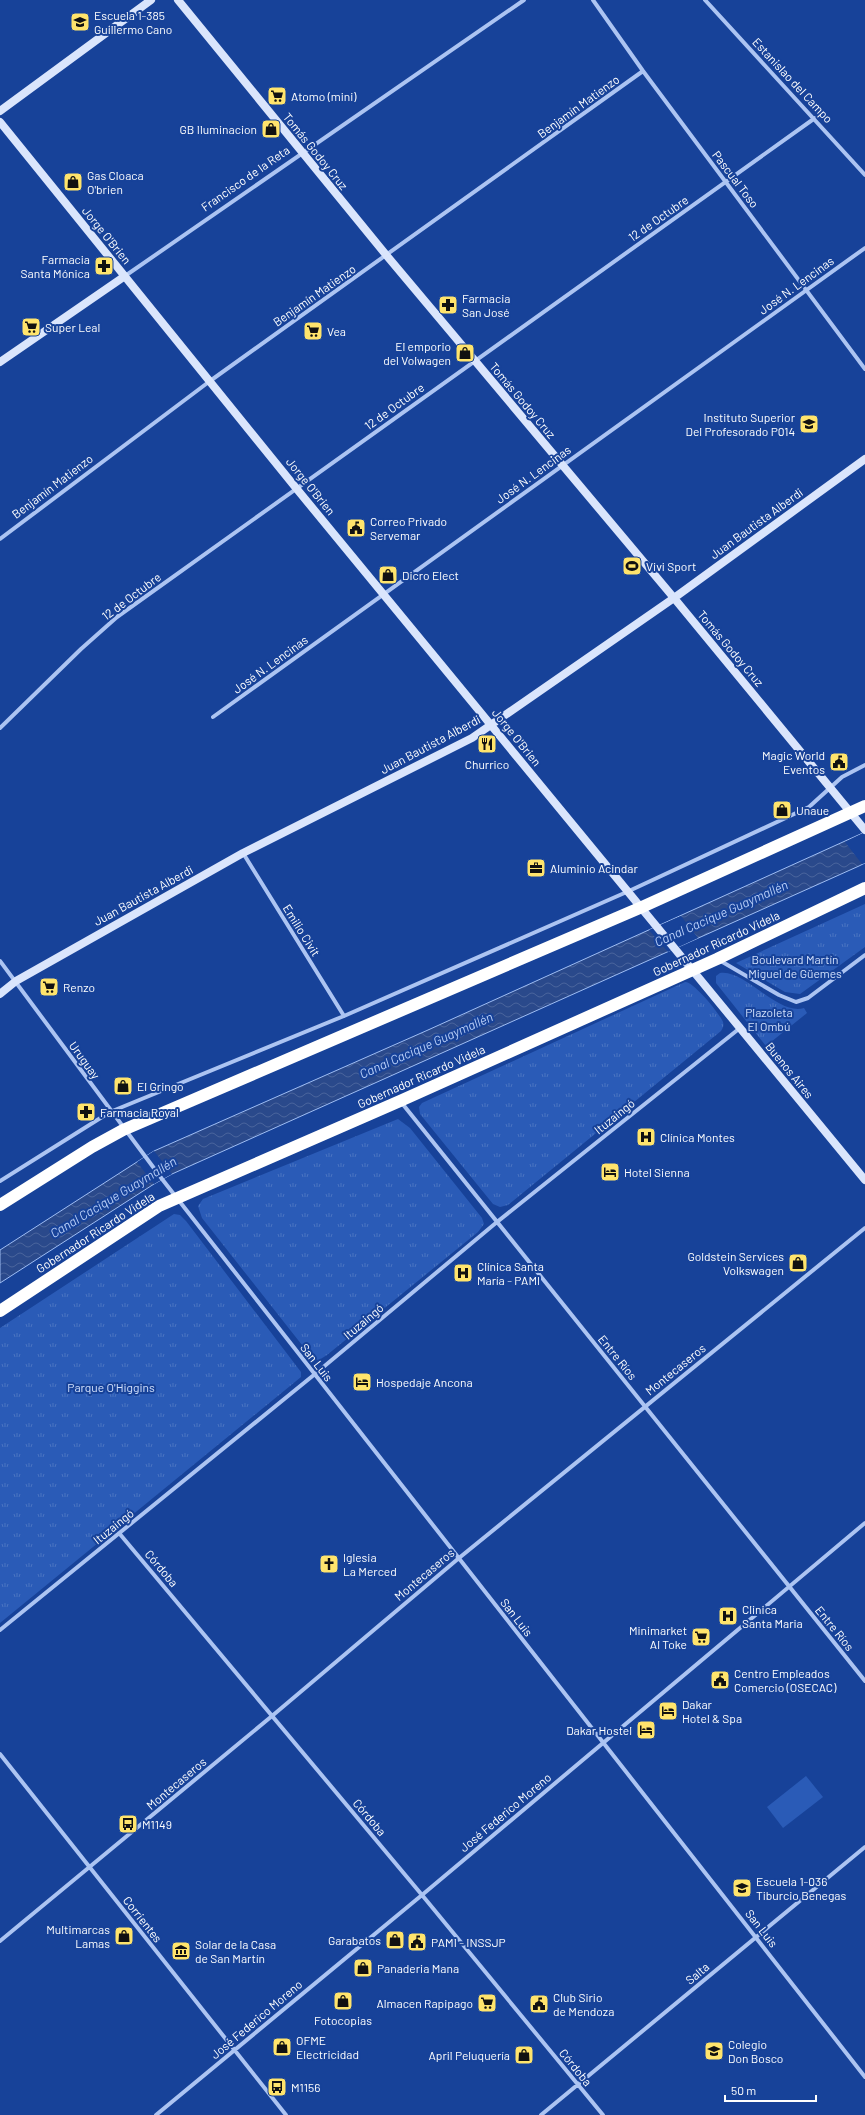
<svg xmlns="http://www.w3.org/2000/svg" width="865" height="2115" viewBox="0 0 865 2115" font-family="Barlow,sans-serif">
	<style>
		.grass { fill: url(#grass-tufts) }
		.pitch { fill: #2a5bb7 }
		.water { fill: url(#water-waves); stroke: #9ebdf4 }
		.pier { fill: #174299 }
		.lines { fill: none; stroke-linecap: round; stroke-linejoin: round }
		.street { stroke: #acc4f2; stroke-width: 4 }
		.secondary { stroke: #dae5fc; stroke-width: 8 }
		.highway { stroke: #fff; stroke-width: 12 }
		.labels { text-anchor: middle; dominant-baseline: central; stroke-width: 4; stroke-linejoin: round; paint-order: stroke }
		.poi-label { font-size: 12px; fill: #fff; stroke: #174299; text-anchor: start }
		.street-label { font-size: 12px; fill: #fff; stroke: #174299 }
		.park-label { font-size: 12px; fill: #d3e1fc; stroke: #174299 }
		.water-label { font-size: 13px; font-style: italic; fill: #b8cef8; stroke: #174299 }
	</style>
	<defs>
		<pattern id="grass-tufts" width="24" height="20" patternUnits="userSpaceOnUse"><rect width="24" height="20" fill="#2a5bb7"/><path d="M3 7l-1-3M5 7V3M7 7l1-3M15 17l-1-3M17 17v-4M19 17l1-3" fill="none" stroke="#4a74c2"/></pattern>
		<pattern id="water-waves" width="16" height="10" patternUnits="userSpaceOnUse"><rect width="16" height="10" fill="#2a498b"/><path d="M0 5q4-4 8 0t8 0" fill="none" stroke="#4a649c"/></pattern>
	</defs>
	<rect width="100%" height="100%" fill="#174299"/>
	<path class="grass" d="M865,904V947L800,994L785,992L736,963Z
		M720,973C745,969 778,1016 804,1008L807,1013L766,1046L716,983V976Z
		M685,982C693,981 720,1014 723,1022C724,1026 723,1028 721,1031L508,1205L500,1207L493,1204L420,1114L419,1107L422,1103Z
		M398,1119L410,1128L482,1218L484,1224L478,1232L327,1355L319,1360L313,1359L202,1218L198,1206L203,1199Z
		M174,1214L180,1215L186,1221L301,1372V1377L0,1623V1328Z"/>
	<path class="pitch" d="M806,1776L823,1797L783,1828L767,1807Z"/>
	<path class="water" d="M865,832V863L859,866L172,1174L154,1184L0,1283V1250L154,1151L428,1030Z"/>
	<path class="pier" d="M865,832V863L862,864L845,842Z
		M681,916L698,938L668,952L649,930Z
		M154,1151L172,1174L154,1184L137,1162Z"/>
	<g class="lines">
		<path class="street" d="M593,0L643,71L865,369
			M705,0L865,175
			M125,276L524,0
			M0,539L210,381L643,71
			M213,717L865,248
			M0,728L81,649L117,617L815,118
			M243,853L344,1016
			M719,960L779,995L796,1002L808,998L865,955
			M0,961L162,1179L865,2077
			M401,1102L865,1681
			M0,1181L110,1112L344,1016L629,891L809,807L842,777L865,765
			M119,1533L422,1895L603,2115
			M0,1630L315,1374L497,1222L740,1028
			M0,1754L286,2115
			M0,1941L272,1716L459,1558L865,1228
			M156,2115L422,1895L865,1523
			M541,2115L865,1847"/>
		<path class="secondary" d="M178,0L387,256L674,598L865,830
			M0,111L151,0
			M0,122L296,488L865,1180
			M0,362L125,276
			M0,994L16,981L243,853L472,738L674,598L865,459"/>
		<path class="highway" d="M0,1205L92,1147L123,1130L642,907L865,806
			M0,1311L159,1206L400,1101L717,959L865,888"/>
	</g>
	<defs>
		<symbol id="school-square" viewBox="-11 -11 22 22"><rect x="-9" y="-9" width="18" height="18" rx="4" fill="#ffe46c" stroke="#174299"/><path d="M0-5L7-2L0 1L-7-2ZM-4 1L0 2.5L4 1V4Q0 6-4 4Z" fill="#111"/></symbol>
		<symbol id="supermarket-square" viewBox="-11 -11 22 22"><rect x="-9" y="-9" width="18" height="18" rx="4" fill="#ffe46c" stroke="#174299"/><path d="M-6-5.5h2.5l.6 2H6L4.5 2H-2.5L-4.4-4H-6ZM-1.5 3.2a1.3 1.3 0 1 0 .1 0ZM3 3.2a1.3 1.3 0 1 0 .1 0Z" fill="#111"/></symbol>
		<symbol id="shop-square" viewBox="-11 -11 22 22"><rect x="-9" y="-9" width="18" height="18" rx="4" fill="#ffe46c" stroke="#174299"/><path d="M-5-2.5h2.3a2.7 3.5 0 0 1 5.4 0H5L5.5 6h-11ZM-1.5-2.5h3a1.5 2.3 0 0 0-3 0Z" fill="#111"/></symbol>
		<symbol id="pharmacy-square" viewBox="-11 -11 22 22"><rect x="-9" y="-9" width="18" height="18" rx="4" fill="#ffe46c" stroke="#174299"/><path d="M-2-6h4v4h4v4h-4v4h-4v-4h-4v-4h4Z" fill="#111"/></symbol>
		<symbol id="university-square" viewBox="-11 -11 22 22"><rect x="-9" y="-9" width="18" height="18" rx="4" fill="#ffe46c" stroke="#174299"/><path d="M0-5L7-2L0 1L-7-2ZM-4 1L0 2.5L4 1V4Q0 6-4 4Z" fill="#111"/></symbol>
		<symbol id="civic-square" viewBox="-11 -11 22 22"><rect x="-9" y="-9" width="18" height="18" rx="4" fill="#ffe46c" stroke="#174299"/><path d="M-.6-6.5H3V-4.5H.6V-3L4-1V1h2V6H-6V1h2V-1L-.6-3ZM-1.2 2.5V6h2.4V2.5Z" fill="#111"/></symbol>
		<symbol id="stadium-square" viewBox="-11 -11 22 22"><rect x="-9" y="-9" width="18" height="18" rx="4" fill="#ffe46c" stroke="#174299"/><path d="M0-5a6.5 5 0 1 0 0 10a6.5 5 0 1 0 0-10ZM-3.5-1.8h7v3.6h-7Z" fill="#111"/></symbol>
		<symbol id="restaurant-square" viewBox="-11 -11 22 22"><rect x="-9" y="-9" width="18" height="18" rx="4" fill="#ffe46c" stroke="#174299"/><path d="M-5-6h1v4h1v-4h1v4h1v-4h1v5L-1.5 .5V6h-2V.5L-5-1ZM5-6V6H3V1.5H1.5Q1.5-4 5-6Z" fill="#111"/></symbol>
		<symbol id="office-square" viewBox="-11 -11 22 22"><rect x="-9" y="-9" width="18" height="18" rx="4" fill="#ffe46c" stroke="#174299"/><path d="M-6-3h4V-5.5h4V-3h4V5H-6ZM-1-4.5V-3h2v-1.5ZM-6 0V1H6V0Z" fill="#111"/></symbol>
		<symbol id="hospital-square" viewBox="-11 -11 22 22"><rect x="-9" y="-9" width="18" height="18" rx="4" fill="#ffe46c" stroke="#174299"/><path d="M-5-5h3v3.5h4V-5h3V5h-3V1.5h-4V5h-3Z" fill="#111"/></symbol>
		<symbol id="hotel-square" viewBox="-11 -11 22 22"><rect x="-9" y="-9" width="18" height="18" rx="4" fill="#ffe46c" stroke="#174299"/><path d="M-6-4.5h1.5V1H6V5H4.5V3h-9V5H-6ZM-4 0a1.8 1.8 0 1 1 3.6 0ZM.5 0V-2.5h3Q6-2.5 6 0Z" fill="#111"/></symbol>
		<symbol id="church-square" viewBox="-11 -11 22 22"><rect x="-9" y="-9" width="18" height="18" rx="4" fill="#ffe46c" stroke="#174299"/><path d="M-1.2-6h2.4v3.5h3.3v2.4h-3.3V6h-2.4V-.1h-3.3v-2.4h3.3Z" fill="#111"/></symbol>
		<symbol id="bus-square" viewBox="-11 -11 22 22"><rect x="-9" y="-9" width="18" height="18" rx="4" fill="#ffe46c" stroke="#174299"/><path d="M-5-6H5V4H4V6H2V4H-2V6H-4V4H-5ZM-3.5-4V0h7V-4ZM-3.5 1.2v1.5H-2V1.2ZM2 1.2v1.5H3.5V1.2Z" fill="#111"/></symbol>
		<symbol id="museum-square" viewBox="-11 -11 22 22"><rect x="-9" y="-9" width="18" height="18" rx="4" fill="#ffe46c" stroke="#174299"/><path d="M0-6L6-3V-2H-6V-3ZM-5-1h2V3h-2ZM-1-1h2V3h-2ZM3-1h2V3H3ZM-6 4H6V6H-6Z" fill="#111"/></symbol>
	</defs>
	<g fill-rule="evenodd">
		<use href="#school-square" x="69" y="11" width="22" height="22"/>
		<use href="#supermarket-square" x="266" y="85" width="22" height="22"/>
		<use href="#shop-square" x="260" y="118" width="22" height="22"/>
		<use href="#shop-square" x="62" y="171" width="22" height="22"/>
		<use href="#pharmacy-square" x="93" y="255" width="22" height="22"/>
		<use href="#pharmacy-square" x="437" y="294" width="22" height="22"/>
		<use href="#supermarket-square" x="20" y="316" width="22" height="22"/>
		<use href="#supermarket-square" x="302" y="320" width="22" height="22"/>
		<use href="#shop-square" x="454" y="342" width="22" height="22"/>
		<use href="#university-square" x="798" y="413" width="22" height="22"/>
		<use href="#civic-square" x="345" y="517" width="22" height="22"/>
		<use href="#stadium-square" x="621" y="555" width="22" height="22"/>
		<use href="#shop-square" x="377" y="564" width="22" height="22"/>
		<use href="#restaurant-square" x="476" y="733" width="22" height="22"/>
		<use href="#civic-square" x="828" y="751" width="22" height="22"/>
		<use href="#shop-square" x="771" y="799" width="22" height="22"/>
		<use href="#office-square" x="525" y="857" width="22" height="22"/>
		<use href="#supermarket-square" x="38" y="976" width="22" height="22"/>
		<use href="#shop-square" x="112" y="1075" width="22" height="22"/>
		<use href="#pharmacy-square" x="75" y="1101" width="22" height="22"/>
		<use href="#hospital-square" x="635" y="1126" width="22" height="22"/>
		<use href="#hotel-square" x="599" y="1161" width="22" height="22"/>
		<use href="#shop-square" x="787" y="1252" width="22" height="22"/>
		<use href="#hospital-square" x="452" y="1262" width="22" height="22"/>
		<use href="#hotel-square" x="351" y="1371" width="22" height="22"/>
		<use href="#church-square" x="318" y="1553" width="22" height="22"/>
		<use href="#hospital-square" x="717" y="1605" width="22" height="22"/>
		<use href="#supermarket-square" x="690" y="1626" width="22" height="22"/>
		<use href="#civic-square" x="709" y="1669" width="22" height="22"/>
		<use href="#hotel-square" x="657" y="1700" width="22" height="22"/>
		<use href="#hotel-square" x="635" y="1719" width="22" height="22"/>
		<use href="#bus-square" x="117" y="1813" width="22" height="22"/>
		<use href="#school-square" x="731" y="1877" width="22" height="22"/>
		<use href="#shop-square" x="113" y="1925" width="22" height="22"/>
		<use href="#shop-square" x="384" y="1929" width="22" height="22"/>
		<use href="#civic-square" x="406" y="1931" width="22" height="22"/>
		<use href="#museum-square" x="170" y="1940" width="22" height="22"/>
		<use href="#shop-square" x="352" y="1957" width="22" height="22"/>
		<use href="#shop-square" x="332" y="1990" width="22" height="22"/>
		<use href="#supermarket-square" x="476" y="1992" width="22" height="22"/>
		<use href="#civic-square" x="528" y="1993" width="22" height="22"/>
		<use href="#shop-square" x="271" y="2036" width="22" height="22"/>
		<use href="#school-square" x="703" y="2040" width="22" height="22"/>
		<use href="#shop-square" x="513" y="2044" width="22" height="22"/>
		<use href="#bus-square" x="266" y="2076" width="22" height="22"/>
	</g>
	<g class="labels">
		<g class="poi-label">
			<text x="94" y="15">Escuela 1-385<tspan x="94" dy="14">Guillermo Cano</tspan></text>
			<text x="291" y="96">Atomo (mini)</text>
			<text x="257" y="129" text-anchor="end">GB Iluminacion</text>
			<text x="87" y="175">Gas Cloaca<tspan x="87" dy="14">O'brien</tspan></text>
			<text x="90" y="259" text-anchor="end">Farmacia<tspan x="90" dy="14">Santa Mónica</tspan></text>
			<text x="462" y="298">Farmacia<tspan x="462" dy="14">San José</tspan></text>
			<text x="45" y="327">Super Leal</text>
			<text x="327" y="331">Vea</text>
			<text x="451" y="346" text-anchor="end">El emporio<tspan x="451" dy="14">del Volwagen</tspan></text>
			<text x="795" y="417" text-anchor="end">Instituto Superior<tspan x="795" dy="14">Del Profesorado P014</tspan></text>
			<text x="370" y="521">Correo Privado<tspan x="370" dy="14">Servemar</tspan></text>
			<text x="646" y="566">Vivi Sport</text>
			<text x="402" y="575">Dicro Elect</text>
			<text x="825" y="755" text-anchor="end">Magic World<tspan x="825" dy="14">Eventos</tspan></text>
			<text x="487" y="764" text-anchor="middle">Churrico</text>
			<text x="796" y="810">Unaue</text>
			<text x="550" y="868">Aluminio Acindar</text>
			<text x="63" y="987">Renzo</text>
			<text x="137" y="1086">El Gringo</text>
			<text x="100" y="1112">Farmacia Royal</text>
			<text x="660" y="1137">Clínica Montes</text>
			<text x="624" y="1172">Hotel Sienna</text>
			<text x="784" y="1256" text-anchor="end">Goldstein Services<tspan x="784" dy="14">Volkswagen</tspan></text>
			<text x="477" y="1266">Clínica Santa<tspan x="477" dy="14">María - PAMI</tspan></text>
			<text x="376" y="1382">Hospedaje Ancona</text>
			<text x="343" y="1557">Iglesia<tspan x="343" dy="14">La Merced</tspan></text>
			<text x="742" y="1609">Clinica<tspan x="742" dy="14">Santa Maria</tspan></text>
			<text x="687" y="1630" text-anchor="end">Minimarket<tspan x="687" dy="14">Al Toke</tspan></text>
			<text x="734" y="1673">Centro Empleados<tspan x="734" dy="14">Comercio (OSECAC)</tspan></text>
			<text x="682" y="1704">Dakar<tspan x="682" dy="14">Hotel &amp; Spa</tspan></text>
			<text x="632" y="1730" text-anchor="end">Dakar Hostel</text>
			<text x="142" y="1824">M1149</text>
			<text x="756" y="1881">Escuela 1-036<tspan x="756" dy="14">Tiburcio Benegas</tspan></text>
			<text x="110" y="1929" text-anchor="end">Multimarcas<tspan x="110" dy="14">Lamas</tspan></text>
			<text x="381" y="1940" text-anchor="end">Garabatos</text>
			<text x="431" y="1942">PAMI - INSSJP</text>
			<text x="195" y="1944">Solar de la Casa<tspan x="195" dy="14">de San Martín</tspan></text>
			<text x="377" y="1968">Panaderia Mana</text>
			<text x="553" y="1997">Club Sirio<tspan x="553" dy="14">de Mendoza</tspan></text>
			<text x="473" y="2003" text-anchor="end">Almacen Rapipago</text>
			<text x="343" y="2020" text-anchor="middle">Fotocopias</text>
			<text x="296" y="2040">OFME<tspan x="296" dy="14">Electricidad</tspan></text>
			<text x="728" y="2044">Colegio<tspan x="728" dy="14">Don Bosco</tspan></text>
			<text x="510" y="2055" text-anchor="end">April Peluquería</text>
			<text x="291" y="2087">M1156</text>
		</g>
		<g class="street-label">
			<text transform="translate(793 80) rotate(47)">Estanislao del Campo</text>
			<text transform="translate(578 106) rotate(-36)">Benjamín Matienzo</text>
			<text transform="translate(316 151) rotate(51)">Tomás Godoy Cruz</text>
			<text transform="translate(245 178) rotate(-35)">Francisco de la Reta</text>
			<text transform="translate(736 179) rotate(53)">Pascual Toso</text>
			<text transform="translate(658 218) rotate(-35)">12 de Octubre</text>
			<text transform="translate(107 235) rotate(51)">Jorge O'Brien</text>
			<text transform="translate(796 285) rotate(-36)">José N. Lencinas</text>
			<text transform="translate(314 295) rotate(-35)">Benjamín Matienzo</text>
			<text transform="translate(523 400) rotate(50)">Tomás Godoy Cruz</text>
			<text transform="translate(394 406) rotate(-36)">12 de Octubre</text>
			<text transform="translate(533 474) rotate(-36)">José N. Lencinas</text>
			<text transform="translate(52 486) rotate(-37)">Benjamín Matienzo</text>
			<text transform="translate(311 486) rotate(51)">Jorge O'Brien</text>
			<text transform="translate(756 523) rotate(-36)">Juan Bautista Alberdi</text>
			<text transform="translate(131 596) rotate(-37)">12 de Octubre</text>
			<text transform="translate(731 648) rotate(50)">Tomás Godoy Cruz</text>
			<text transform="translate(270 664) rotate(-36)">José N. Lencinas</text>
			<text transform="translate(517 737) rotate(51)">Jorge O'Brien</text>
			<text transform="translate(430 744) rotate(-28)">Juan Bautista Alberdi</text>
			<text transform="translate(143 895) rotate(-29)">Juan Bautista Alberdi</text>
			<text transform="translate(302 930) rotate(58)">Emilio Civit</text>
			<text transform="translate(716 943) rotate(-25)">Gobernador Ricardo Videla</text>
			<text transform="translate(85 1060) rotate(54)">Uruguay</text>
			<text transform="translate(790 1070) rotate(51)">Buenos Aires</text>
			<text transform="translate(421 1076) rotate(-24)">Gobernador Ricardo Videla</text>
			<text transform="translate(614 1116) rotate(-39)">Ituzaingó</text>
			<text transform="translate(95 1232) rotate(-33)">Gobernador Ricardo Videla</text>
			<text transform="translate(363 1321) rotate(-40)">Ituzaingó</text>
			<text transform="translate(618 1357) rotate(51)">Entre Ríos</text>
			<text transform="translate(317 1362) rotate(52)">San Luis</text>
			<text transform="translate(675 1369) rotate(-39)">Montecaseros</text>
			<text transform="translate(113 1526) rotate(-39)">Ituzaingó</text>
			<text transform="translate(162 1568) rotate(50)">Córdoba</text>
			<text transform="translate(424 1574) rotate(-40)">Montecaseros</text>
			<text transform="translate(517 1617) rotate(52)">San Luis</text>
			<text transform="translate(835 1628) rotate(51)">Entre Ríos</text>
			<text transform="translate(176 1783) rotate(-40)">Montecaseros</text>
			<text transform="translate(505 1812) rotate(-40)">José Federico Moreno</text>
			<text transform="translate(370 1817) rotate(50)">Córdoba</text>
			<text transform="translate(143 1919) rotate(52)">Corrientes</text>
			<text transform="translate(762 1928) rotate(52)">San Luis</text>
			<text transform="translate(697 1973) rotate(-40)">Salta</text>
			<text transform="translate(256 2019) rotate(-40)">José Federico Moreno</text>
			<text transform="translate(576 2067) rotate(51)">Córdoba</text>
		</g>
		<g class="park-label">
			<text x="795" y="959">Boulevard Martín<tspan x="795" dy="14">Miguel de Güemes</tspan></text>
			<text x="769" y="1012">Plazoleta<tspan x="769" dy="14">El Ombú</tspan></text>
			<text x="111" y="1387">Parque O'Higgins</text>
		</g>
		<g class="water-label">
			<text transform="translate(721 913) rotate(-24)">Canal Cacique Guaymallén</text>
			<text transform="translate(426 1045) rotate(-24)">Canal Cacique Guaymallén</text>
			<text transform="translate(113 1197) rotate(-31)">Canal Cacique Guaymallén</text>
		</g>
	</g>
	<path d="M725 2095v6h91v-6" fill="none" stroke="#ffffff" stroke-width="2"/>
	<text x="731" y="2095" font-size="12" fill="#ffffff" stroke="#174299" stroke-width="3" paint-order="stroke">50 m</text>
</svg>
